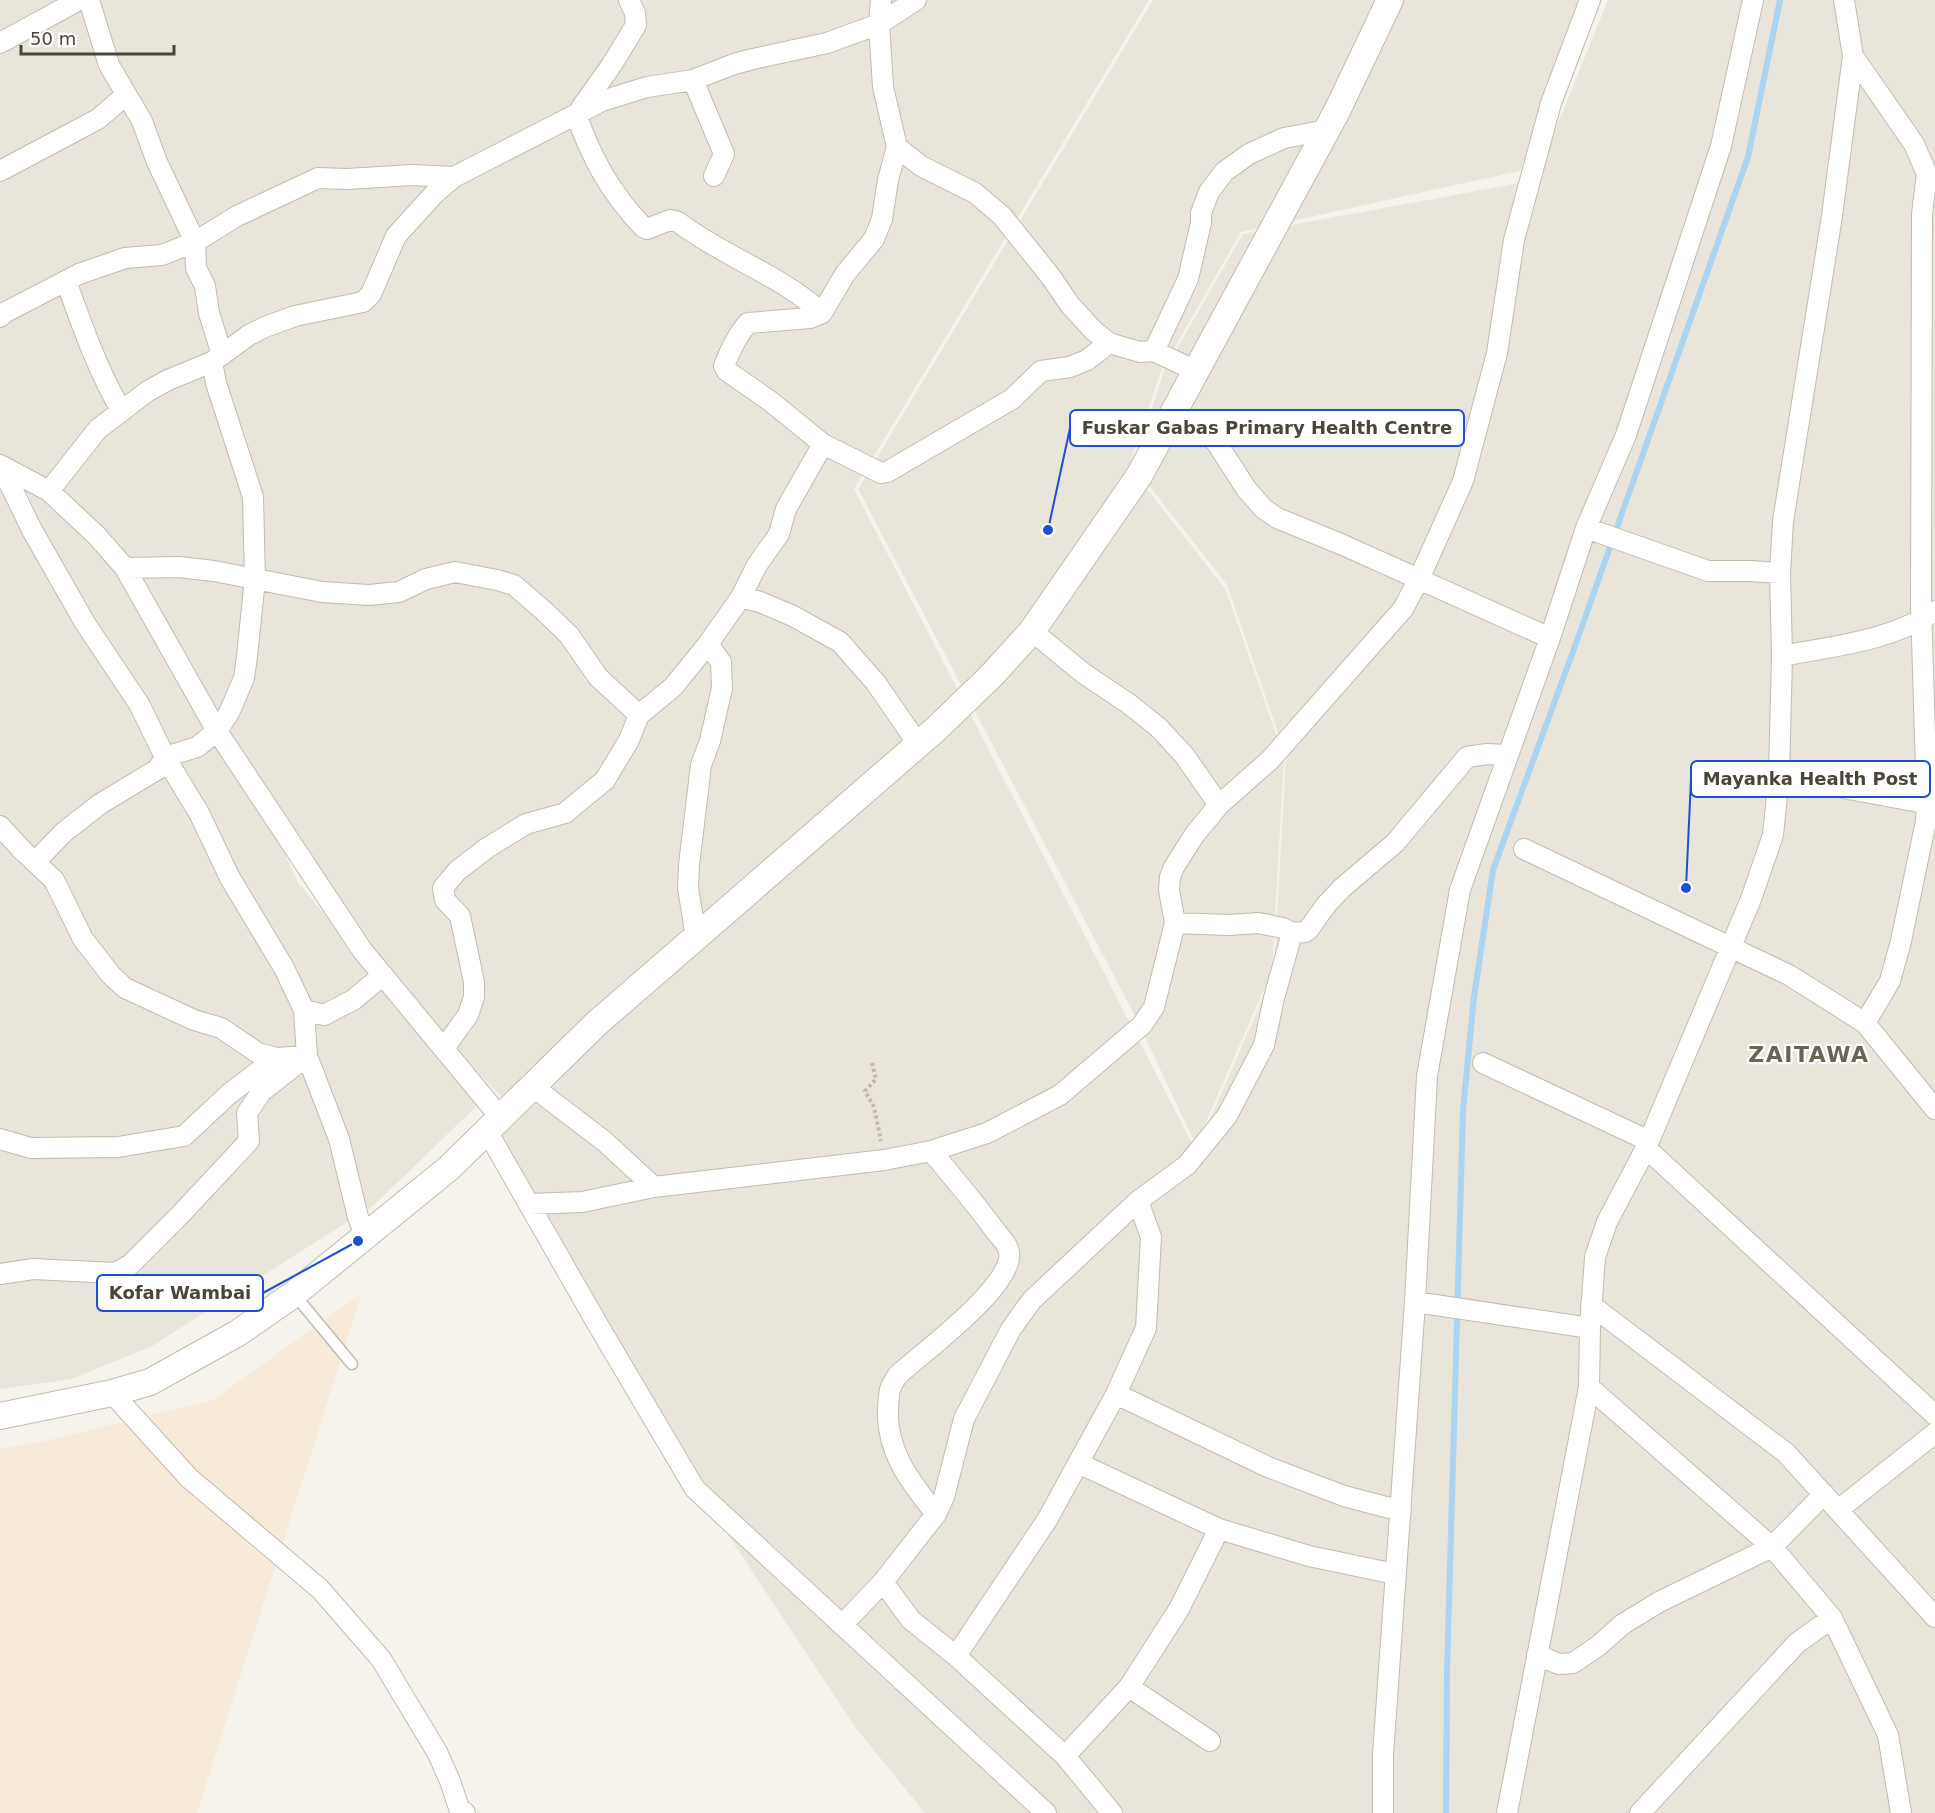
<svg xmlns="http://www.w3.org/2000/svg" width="1935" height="1813" viewBox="0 0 1935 1813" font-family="'DejaVu Sans',sans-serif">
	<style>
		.residential { fill: #eae5da }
		.commercial { fill: #f7ead8 }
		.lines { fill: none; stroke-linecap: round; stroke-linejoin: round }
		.stream { stroke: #a9d4f2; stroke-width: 6 }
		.service-casing { stroke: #c2bbae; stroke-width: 13 }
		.minor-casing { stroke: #c2bbae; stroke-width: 22 }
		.tertiary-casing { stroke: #c2bbae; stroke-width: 28 }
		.path { stroke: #c4b79f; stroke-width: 4; stroke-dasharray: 3 3; stroke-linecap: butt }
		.service { stroke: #fff; stroke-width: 10 }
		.minor { stroke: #fff; stroke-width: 20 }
		.tertiary { stroke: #fff; stroke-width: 26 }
		.labels { text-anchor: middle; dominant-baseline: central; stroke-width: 4.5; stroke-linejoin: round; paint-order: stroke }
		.district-label { font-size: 22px; font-weight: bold; letter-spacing: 1.5px; fill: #6e6250; stroke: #fff }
		.leader { fill: none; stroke: #1d4ed8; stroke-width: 2 }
		.callout-dot { fill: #1d4ed8; stroke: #fff; stroke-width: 2 }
		.callout { fill: #fff; stroke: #1d4ed8; stroke-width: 2 }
		.callout-label { font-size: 18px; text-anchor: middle; font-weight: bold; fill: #4b4439 }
	</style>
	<rect width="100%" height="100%" fill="#f6f3ec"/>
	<path class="residential" d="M0,0H1149L854,489L1196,1151L1274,972L1286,756L1227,585L1133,465L1164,371L1243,234L1535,180L1608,0H1935V1813H925L855,1727L692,1480L490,1128L511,1107L365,953L246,768L298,883L483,1100L374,1205L152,1346L72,1379L0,1389Z
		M1153,0H1593L1528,169L1241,232L1161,371L1129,466L1226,590L1284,757L1272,971L1196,1145L1133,1012L858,489Z"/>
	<path class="commercial" d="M362,1293L197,1813H0V1449L49,1440L213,1400Z"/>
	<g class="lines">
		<path class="stream" d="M1446,1813L1447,1673L1463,1110L1474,997L1493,870L1575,646L1748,157L1780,0"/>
		<defs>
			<path id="service" d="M294,1294L352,1364"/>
			<path id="minor" d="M89,0L109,65L142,121L157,162L195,242L196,268L205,286L209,313L222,355
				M881,0L879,24L883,87L897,147L888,180L882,219L874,239L845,274L822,313L810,318L748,323C738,334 729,353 724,366L727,371L770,401L823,444L881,473L887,472L1012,399L1041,371L1070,367L1087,360L1109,343
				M0,43L79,0
				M1853,56L1914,144L1927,174L1922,214L1921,605L1927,803L1926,821L1901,941L1890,981L1865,1023
				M693,80L724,154L714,176
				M581,108L611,66L636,25L635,13L629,0
				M576,114C592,159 610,192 643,227L647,229L670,220L678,222C724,257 779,274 822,313
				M897,147L921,166L975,193L1002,216L1051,277L1070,305L1094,331L1109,343L1140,352L1154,351L1196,371
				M0,171L98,119L126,95
				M66,281C82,325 97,369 121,410
				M0,317L4,313L79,274L125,258L162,255L195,242L237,216L318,178L347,179L412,175L454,177
				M1154,351L1188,279L1201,223V213L1209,192L1224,172L1249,154L1284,138L1327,130
				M1171,418L1203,431L1216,442L1247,490L1264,509L1277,518L1343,545L1550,638
				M0,465L49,491L97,536L125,568L217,731L362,950L500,1117
				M0,469L1,466L32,530L85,623L139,704L165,757L199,813L230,878L284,968L304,1010L307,1056L339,1139L358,1217L365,1236
				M49,491L98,429L148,391L168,380L212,362L249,335L265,327L295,316L363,302L371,294L396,236L435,193L454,177L602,101L647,87L693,80L734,64L753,59L827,43L879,24L916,0
				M1586,528L1708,571H1750L1780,573
				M125,568L179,567L214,571L322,592L369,595L399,592L426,579L455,572L497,580L514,585L544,611L569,635L598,677L639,715
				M741,597L760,602L793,616L840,642L876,683L918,744
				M1032,631L1083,673L1129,704L1158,727L1184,755L1219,805
				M1782,656C1833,646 1891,641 1935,611
				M1779,776L1935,805
				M0,826L22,850L54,880L83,939L111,975L125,988L194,1020L221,1028L258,1053L276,1058L307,1056
				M1524,849L1789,975L1865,1023L1935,1109
				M35,862L64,832L100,804L158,769L165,757L197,747L217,731L229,713L244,678L247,656L255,579L253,497L216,383L212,362
				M1175,923L1229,925L1258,923L1283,928L1292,933L1305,932L1309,929L1326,905L1342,888L1395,843L1467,757L1487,754L1508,755
				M696,937L688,888L689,865L701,765L710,741L722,688L721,662L708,644L741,597L757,565L779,534L786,509L823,444
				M304,1010L324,1015L353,1000L383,975
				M444,1048L468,1015L474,997V982L460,916L445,900L443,888L457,871L487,848L526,824L565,813L605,780L629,740L639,715L673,687L708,644
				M1483,1063L1649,1141
				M532,1086L604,1141L654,1187
				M487,1131L598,1325L695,1489L1046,1813
				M0,1139L31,1148L118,1147L184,1136L229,1094L276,1058
				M1646,1148L1935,1415
				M931,1151C953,1177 974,1202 994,1229C999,1236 1008,1244 1009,1252C1016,1284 921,1354 898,1375C888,1389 889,1393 888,1410C886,1451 911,1483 936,1514
				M529,1204L582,1202L654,1187L884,1160L931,1151L987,1133L1060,1095L1142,1025L1154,1007L1175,923L1169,890L1170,877L1174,867L1195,834L1219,805L1270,760L1403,609L1419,579L1463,481L1497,353L1514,240L1551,103L1590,0
				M0,1274L33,1269L115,1273L130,1265L179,1216L249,1141L247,1113L262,1091L307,1056
				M1415,1302L1590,1328
				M1591,1305L1786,1453L1935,1617
				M1589,1387L1772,1547L1832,1618L1888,1735L1901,1813
				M112,1393L189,1478L320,1589L381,1659L437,1752L450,1781L459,1808L465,1813
				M1116,1394L1268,1467L1344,1496L1401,1511
				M1078,1463L1219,1529L1309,1556L1395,1574
				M1838,1510L1935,1433
				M883,1582L911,1620L956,1656L1065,1756L1112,1813
				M842,1625L883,1582L936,1514L944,1497L964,1419L1011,1329L1032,1300L1138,1201L1187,1165L1227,1116L1264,1045L1274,998L1292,933
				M1537,1655L1559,1664L1573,1663L1598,1646L1623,1624L1659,1602L1772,1547L1824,1494
				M956,1656L1047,1520L1116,1394L1146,1328L1151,1237L1138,1201
				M1129,1687L1210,1741
				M1065,1756L1129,1687L1179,1609L1219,1529
				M1383,1813V1755L1415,1302L1427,1076L1460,890L1550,638L1586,528L1626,435L1721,146L1753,0
				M1507,1813L1589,1387L1590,1328L1595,1257L1607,1222L1646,1148L1751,899L1773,835L1779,776L1782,656L1780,573L1783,521L1832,216L1853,56L1844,0
				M1640,1813L1797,1643L1832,1618"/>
			<path id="tertiary" d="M0,1416L112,1393L150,1382L238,1333L294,1294L449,1168L597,1023L936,729L991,676L1032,631L1139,476L1337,111L1390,0"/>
		</defs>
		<use href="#service" class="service-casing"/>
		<use href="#minor" class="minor-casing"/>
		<use href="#tertiary" class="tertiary-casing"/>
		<path class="path" d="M872,1063L876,1079L865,1091L874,1107L881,1141"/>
		<use href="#service" class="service"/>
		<use href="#minor" class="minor"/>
		<use href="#tertiary" class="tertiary"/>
	</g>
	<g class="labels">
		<g class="district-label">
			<text x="1809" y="1054">ZAITAWA</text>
		</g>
	</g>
	<path class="leader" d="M1048 530L1070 428M1686 888L1691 779M358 1241L263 1293"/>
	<g class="callout-dot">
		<circle cx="1048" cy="530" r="6"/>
		<circle cx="1686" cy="888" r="6"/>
		<circle cx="358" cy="1241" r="6"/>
	</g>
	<g class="callout">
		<rect x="1070" y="410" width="394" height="36" rx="6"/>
		<rect x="1691" y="761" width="239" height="36" rx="6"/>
		<rect x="97" y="1275" width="166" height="36" rx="6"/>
	</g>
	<g class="callout-label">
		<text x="1267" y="434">Fuskar Gabas Primary Health Centre</text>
		<text x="1810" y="785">Mayanka Health Post</text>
		<text x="180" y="1299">Kofar Wambai</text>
	</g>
	<path d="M21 45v9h153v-9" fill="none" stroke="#4b4439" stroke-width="3"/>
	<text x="30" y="45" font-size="18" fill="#4b4439" stroke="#ffffff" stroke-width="4.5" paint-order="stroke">50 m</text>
</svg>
